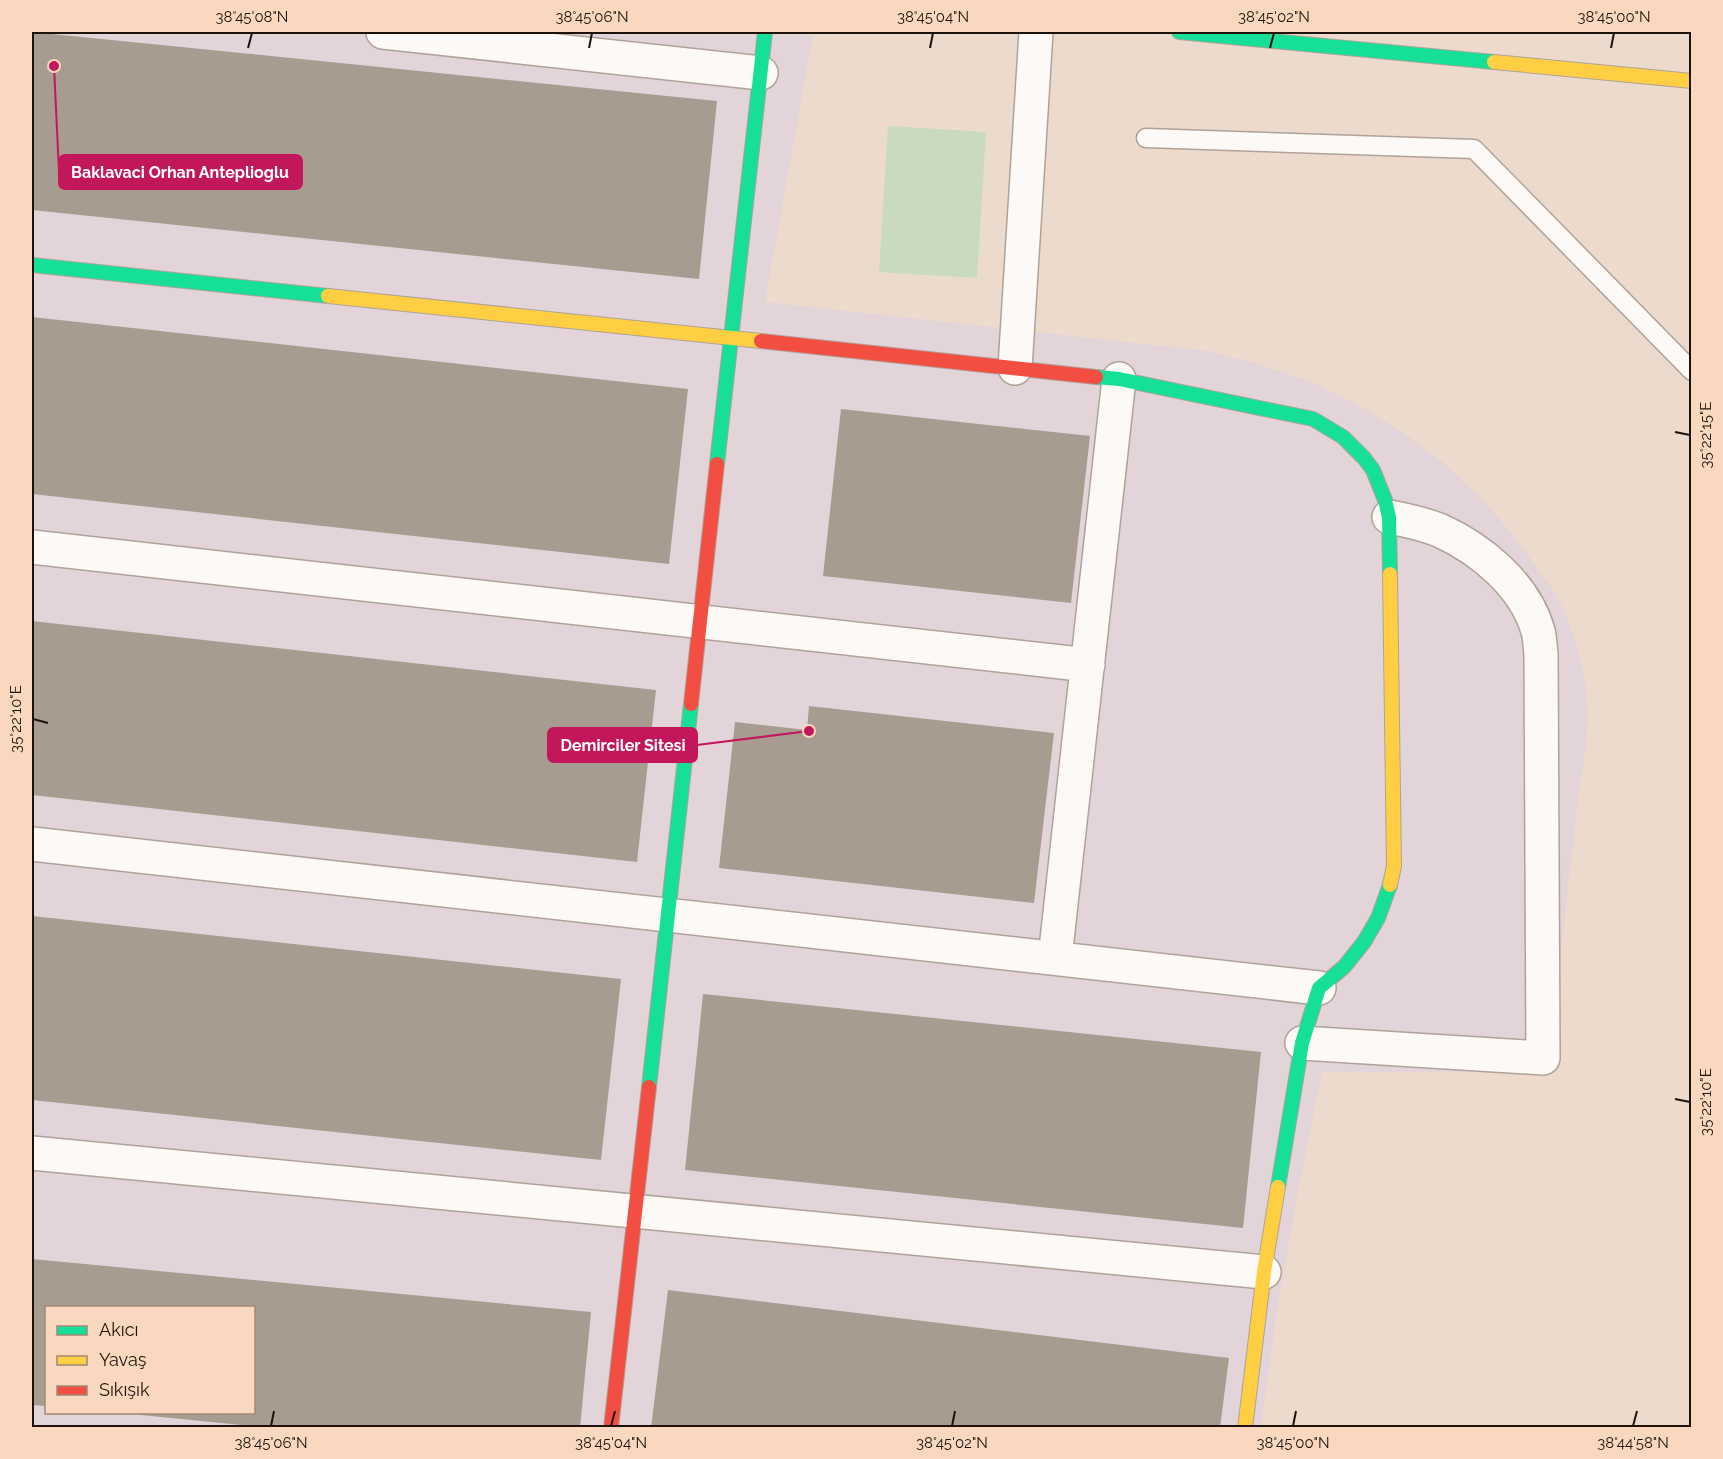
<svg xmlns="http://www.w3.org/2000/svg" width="1723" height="1459" viewBox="0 0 1723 1459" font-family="Raleway,sans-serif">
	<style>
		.industrial { fill: #e3d4da; fill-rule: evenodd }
		.green { fill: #c8dbbf }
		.building { fill: #a89c90 }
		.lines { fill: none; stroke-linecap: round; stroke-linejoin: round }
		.lane-casing { stroke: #b0a298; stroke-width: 21 }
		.street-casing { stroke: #b0a298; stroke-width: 36 }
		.fast-casing { stroke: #b0a298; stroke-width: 16 }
		.slow-casing { stroke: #b0a298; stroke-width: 16 }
		.jam-casing { stroke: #b0a298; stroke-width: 16 }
		.lane { stroke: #fcf9f7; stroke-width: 18 }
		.street { stroke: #fcf9f7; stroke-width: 33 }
		.fast { stroke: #16e098; stroke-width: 14 }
		.slow { stroke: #ffcf43; stroke-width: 14 }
		.jam { stroke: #f24e42; stroke-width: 14 }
		.ticks { fill: none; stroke: #1e130b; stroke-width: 2 }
		.leader { fill: none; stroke: #c2185b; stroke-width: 2 }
		.callout-dot { fill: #c2185b; stroke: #f9d8bf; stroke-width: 2 }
		.callout { fill: #c2185b; stroke: #c2185b; stroke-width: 2 }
		.callout-label { font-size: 16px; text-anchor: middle; font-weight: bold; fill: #fff }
		.neatline { fill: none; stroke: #1e130b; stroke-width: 2 }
		.ticks-label { font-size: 15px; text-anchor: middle; fill: #1e130b }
	</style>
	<rect width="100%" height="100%" fill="#ecdacc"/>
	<path class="industrial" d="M32,32H781L813,35L765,302L1207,351L1258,364L1309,381L1357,404L1402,432L1441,461L1478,495L1510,531L1554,591L1565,613L1577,645L1585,679L1588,714L1586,748L1580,783L1547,1072H1322L1298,1190L1277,1310L1261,1427H32ZM46,1308H254V1412H46Z"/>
	<path class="green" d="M888,126L986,132L977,278L879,272Z"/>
	<path class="building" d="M32,32L717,101L699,279L32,210Z
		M32,317L688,389L669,564L32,494Z
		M841,409L1090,436L1071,603L823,576Z
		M32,621L656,690L637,862L32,795Z
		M809,706L1054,733L1034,903L719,868L735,722L807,730Z
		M32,916L621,979L601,1160L32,1100Z
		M703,994L1261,1052L1243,1228L685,1170Z
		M32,1259L591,1312L580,1428H271L131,1414V1412H254V1308H46V1406L32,1405Z
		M668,1290L1229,1358L1220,1428H651Z"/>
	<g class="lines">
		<defs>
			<path id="lane" d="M1146,138L1474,149L1692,371"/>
			<path id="street" d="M383,32L761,73
				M1015,368L1036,32
				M32,547L1088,665
				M32,844L1319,988
				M1055,958L1119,379
				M1302,1043L1543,1058L1541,654C1540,647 1540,638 1538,631C1525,585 1481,549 1439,530C1423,524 1406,520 1389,517
				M32,1153L1264,1272"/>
			<path id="fast" d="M1179,32L1494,62
				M32,265L328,296
				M1096,377L1119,379L1313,419L1343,437L1364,458L1373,470L1385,500L1389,517L1390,574
				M717,464L765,32
				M649,1087L691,704
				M1278,1187L1302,1043L1319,988L1344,967L1364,942L1378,918L1390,885"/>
			<path id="slow" d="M1494,62L1692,81
				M328,296L761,341
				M1390,885L1394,866L1390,574
				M1245,1428L1264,1272L1278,1187"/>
			<path id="jam" d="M761,341L1096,377
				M691,704L717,464
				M611,1428L649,1087"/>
		</defs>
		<use href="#lane" class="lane-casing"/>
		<use href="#street" class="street-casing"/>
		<use href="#fast" class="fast-casing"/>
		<use href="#slow" class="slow-casing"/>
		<use href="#jam" class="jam-casing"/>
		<use href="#lane" class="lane"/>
		<use href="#street" class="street"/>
		<use href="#fast" class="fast"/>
		<use href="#slow" class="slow"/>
		<use href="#jam" class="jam"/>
	</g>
	<path class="ticks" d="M248,48L252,33M589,48L592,33M930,48L933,33M1270,48L1274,33M1611,48L1614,33M1675,432L1690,435M33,719L48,723M1675,1099L1690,1102M271,1426L274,1411M611,1426L615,1411M952,1426L955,1411M1293,1426L1296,1411M1633,1426L1637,1411"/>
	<path class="leader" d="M54 66L59 172M809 731L697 745"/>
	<g class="callout-dot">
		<circle cx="54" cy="66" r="6"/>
		<circle cx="809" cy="731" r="6"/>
	</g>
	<g class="callout">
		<rect x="59" y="155" width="243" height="34" rx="6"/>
		<rect x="548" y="728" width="149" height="34" rx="6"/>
	</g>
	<g class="callout-label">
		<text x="180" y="178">Baklavaci Orhan Anteplioglu</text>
		<text x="623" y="751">Demirciler Sitesi</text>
	</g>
	<rect width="1723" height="1459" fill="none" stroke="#f9d8bf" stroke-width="66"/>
	<rect x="45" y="1306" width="210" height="108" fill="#f9d8bf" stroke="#a18977" stroke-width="1.5"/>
	<rect x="57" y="1326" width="30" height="9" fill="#16e098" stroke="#a18977" stroke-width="1.5"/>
	<text x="99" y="1336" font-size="18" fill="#1e130b">Akıcı</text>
	<rect x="57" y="1356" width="30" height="9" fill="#ffcf43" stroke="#a18977" stroke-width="1.5"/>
	<text x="99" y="1366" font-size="18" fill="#1e130b">Yavaş</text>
	<rect x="57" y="1386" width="30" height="9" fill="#f24e42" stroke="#a18977" stroke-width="1.5"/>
	<text x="99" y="1396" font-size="18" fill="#1e130b">Sıkışık</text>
	<rect x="33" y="33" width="1657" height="1393" class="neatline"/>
	<g class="ticks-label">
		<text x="252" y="22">38°45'08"N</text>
		<text x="592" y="22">38°45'06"N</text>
		<text x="933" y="22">38°45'04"N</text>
		<text x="1274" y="22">38°45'02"N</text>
		<text x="1614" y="22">38°45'00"N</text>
		<text transform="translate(1706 435) rotate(-90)" y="5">35°22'15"E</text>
		<text transform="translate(16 719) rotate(-90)" y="5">35°22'10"E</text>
		<text transform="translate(1706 1102) rotate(-90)" y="5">35°22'10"E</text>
		<text x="271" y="1448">38°45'06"N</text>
		<text x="611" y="1448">38°45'04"N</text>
		<text x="952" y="1448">38°45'02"N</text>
		<text x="1293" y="1448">38°45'00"N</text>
		<text x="1633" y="1448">38°44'58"N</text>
	</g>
</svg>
